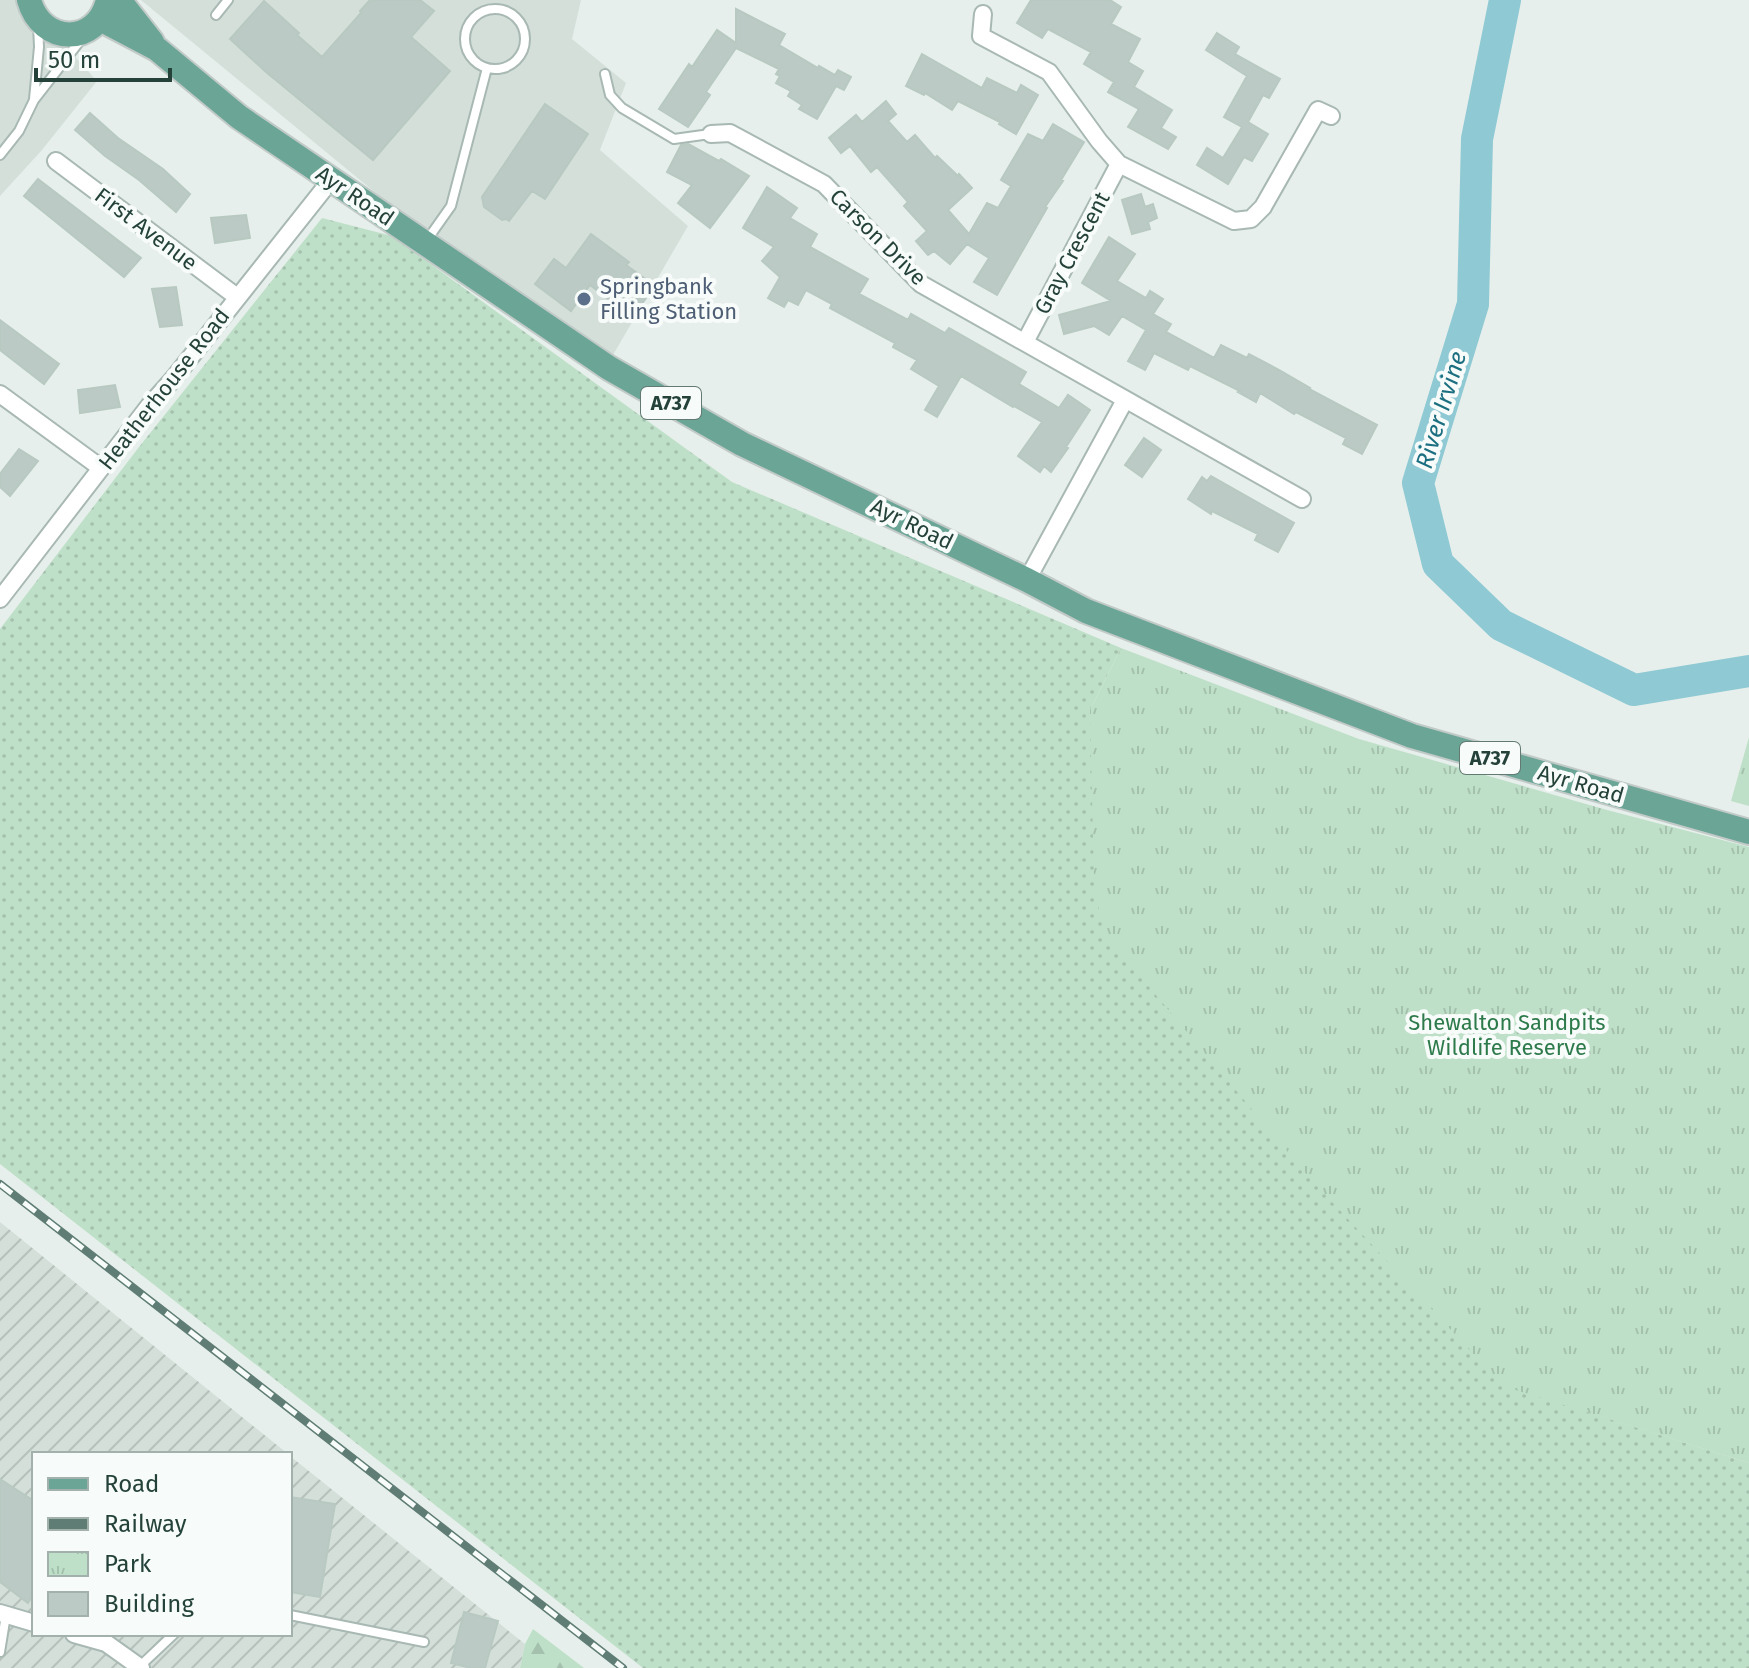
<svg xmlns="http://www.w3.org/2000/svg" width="1749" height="1668" viewBox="0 0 1749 1668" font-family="'Fira Sans',sans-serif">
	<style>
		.built { fill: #d4dfda }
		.industrial { fill: url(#industrial-furrows) }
		.grass { fill: url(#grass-dots) }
		.forest { fill: url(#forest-firs) }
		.park { fill: url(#park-tufts) }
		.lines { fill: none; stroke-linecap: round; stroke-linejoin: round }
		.river { stroke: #8ec9d4; stroke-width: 32 }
		.building { fill: #bbcac4; stroke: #b8c9c2; stroke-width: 2 }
		.service-casing { stroke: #a8b8b2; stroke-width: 12 }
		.minor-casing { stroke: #a8b8b2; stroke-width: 20 }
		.primary-casing { stroke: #c2cac8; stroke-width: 28 }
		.service { stroke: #fff; stroke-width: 8 }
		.minor { stroke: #fff; stroke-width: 16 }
		.primary { stroke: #6aa596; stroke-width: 24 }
		.rail-casing { stroke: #5f7d75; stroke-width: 8 }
		.rail { stroke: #f7fbf9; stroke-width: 5; stroke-dasharray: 15; stroke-linecap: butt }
		.service-dot { fill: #5c6f8a; stroke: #f7fbf9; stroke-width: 3 }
		.labels { text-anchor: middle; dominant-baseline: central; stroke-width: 8; stroke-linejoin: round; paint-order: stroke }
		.shield { fill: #f7fbf9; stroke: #637a73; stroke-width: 2 }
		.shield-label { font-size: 20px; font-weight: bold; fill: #24423a }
		.street-label { font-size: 22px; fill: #24423a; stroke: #f7fbf9 }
		.service-label { font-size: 22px; fill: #4e5e75; stroke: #f7fbf9; text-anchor: start }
		.park-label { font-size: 22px; fill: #2d7a4b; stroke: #f7fbf9 }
		.water-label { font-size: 24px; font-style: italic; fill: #1c6f80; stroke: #f7fbf9 }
	</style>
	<defs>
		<pattern id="industrial-furrows" width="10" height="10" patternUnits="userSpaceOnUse" patternTransform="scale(2)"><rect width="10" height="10" fill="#d4dfda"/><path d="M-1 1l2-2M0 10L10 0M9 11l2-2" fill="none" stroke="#b6c1bc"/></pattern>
		<pattern id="grass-dots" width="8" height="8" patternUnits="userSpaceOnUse" patternTransform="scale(2)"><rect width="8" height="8" fill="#bfe0c8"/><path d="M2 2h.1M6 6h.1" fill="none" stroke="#a4c1ad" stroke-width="1.8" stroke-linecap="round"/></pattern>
		<pattern id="forest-firs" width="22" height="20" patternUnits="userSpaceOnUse" patternTransform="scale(2)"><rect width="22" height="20" fill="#bfe0c8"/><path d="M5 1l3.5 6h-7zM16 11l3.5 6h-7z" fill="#a4c1ad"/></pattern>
		<pattern id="park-tufts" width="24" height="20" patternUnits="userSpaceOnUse" patternTransform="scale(2)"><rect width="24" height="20" fill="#bfe0c8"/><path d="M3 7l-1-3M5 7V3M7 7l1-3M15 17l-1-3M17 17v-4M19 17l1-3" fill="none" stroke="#a4c1ad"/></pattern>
	</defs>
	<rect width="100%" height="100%" fill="#e6efeb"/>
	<path class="built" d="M0,0H24L97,81L42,150L0,196Z
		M141,0H581L572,39L626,83L600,150L688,226L613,355L388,203Z"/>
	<path class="industrial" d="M0,1222L288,1454H34V1634H290V1456L525,1644L520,1668H0Z"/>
	<path class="grass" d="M322,218L392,236L732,482L1121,648L1090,710L1503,1385L1749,1463V1668H643L0,1164V629L139,447Z"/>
	<path class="forest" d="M533,1629L584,1668H520L525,1644Z"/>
	<path class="park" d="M1121,648L1359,739L1607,810L1749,847V1463L1503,1386L1308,1176L1103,932L1094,880L1090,710Z
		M1749,737V806L1731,801Z"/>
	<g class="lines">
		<path class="river" d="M1505,0L1477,139L1473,304L1418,483L1438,564L1501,625L1634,690L1749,671"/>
	</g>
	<path class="building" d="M370,0H420L434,11L411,37L450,71L373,160L266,72L230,39L264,1L299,33L297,35L322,57L361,13L360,11Z
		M1031,0H1110L1121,7L1111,24L1140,39L1128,62L1143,71L1134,87L1172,110L1161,128L1176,137L1168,149L1128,127L1139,109L1108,92L1114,82L1084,64L1091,52L1048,29L1042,38L1017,23Z
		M736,9L785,34L779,45L818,68L819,66L835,75L838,70L851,77L844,90L836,86L817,119L799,109L802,105L788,96L791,91L776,83L780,76L776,74L779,69L736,48L706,92L710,95L688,127L659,109L689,64L692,67L717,30L736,43Z
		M1217,33L1239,47L1235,54L1280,79L1269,98L1263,95L1248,122L1268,134L1252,161L1244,157L1228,184L1197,165L1207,148L1223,158L1242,127L1224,117L1247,76L1206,50Z
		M922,54L982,88L987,78L1017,93L1021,85L1038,95L1016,134L999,124L1000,122L958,101L952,110L925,93L924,95L906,86Z
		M886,101L896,114L888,121L907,142L915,135L935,158L937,156L958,176L959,174L972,188L948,210L969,234L987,203L998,208L1011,186L1001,180L1028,134L1043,141L1053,124L1084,142L1061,180L1063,181L1045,207L1047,208L997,295L974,282L989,258L967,244L950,264L934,251L928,255L916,241L927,231L904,206L908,202L877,167L871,172L850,146L841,153L829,138L856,115L862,122Z
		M545,104L588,134L545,199L532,191L509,221L506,219L502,220L484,207L482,197Z
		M90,113L118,138L163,169L190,194L176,212L139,180L105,156L75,130Z
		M688,144L719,161L721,159L749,176L710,228L678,203L692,185L667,172L681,145Z
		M38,179L141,258L124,277L24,196Z
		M767,187L797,208L790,218L817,234L810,247L868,279L859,294L908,320L911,314L945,333L949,328L1026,372L1019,384L1059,408L1068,395L1090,410L1066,447L1068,448L1051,472L1044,466L1040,472L1018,456L1042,422L1014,406L1013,407L961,376L937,417L925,410L939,386L911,369L917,360L893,347L895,343L830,308L832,304L806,290L798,305L788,300L784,307L768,298L780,277L762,261L774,247L743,228Z
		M1141,194L1145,207L1153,204L1157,218L1148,222L1150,229L1132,234L1122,200Z
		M246,215L250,238L215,243L211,218Z
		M591,234L629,262L626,265L655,286L632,317L590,285L571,311L535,284L554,259L566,268Z
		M1109,237L1135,254L1117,281L1146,298L1150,291L1163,299L1153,314L1171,324L1166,332L1214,358L1221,345L1247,358L1249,354L1281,371L1310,388L1309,389L1377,425L1362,454L1343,444L1346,438L1296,412L1294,414L1260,393L1256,402L1238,392L1240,391L1190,366L1188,370L1154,353L1145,370L1128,361L1146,330L1122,316L1109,335L1094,326L1064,334L1059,315L1111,301L1082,283Z
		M176,287L182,325L160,327L152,289Z
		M0,320L59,364L44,384L0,350Z
		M115,385L120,407L80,413L78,390Z
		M1144,438L1161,450L1142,477L1125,465Z
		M19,449L38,461L10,496L0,487V474Z
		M1211,476L1294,523L1278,552L1255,540L1258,534L1212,511L1211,514L1188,499L1202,477L1207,481Z
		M0,1479L34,1501V1593L28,1603L0,1582Z
		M290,1497L335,1504L320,1597L290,1592Z
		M464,1612L498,1621L485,1668H471L451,1663Z"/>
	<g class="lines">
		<defs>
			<path id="service" d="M465 39a30 30 0 1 1 60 0a30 30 0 1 1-60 0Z
				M216,15L228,0
				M605,74L610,95L622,108L674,139L710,134
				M34,99L39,47L38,25
				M0,155L19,131L34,100L83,37
				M427,240L451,206L487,68
				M290,1615L424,1642
				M0,1652L6,1615
				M139,1667L174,1634"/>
			<path id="minor" d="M983,14L981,36L1049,72L1099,141L1119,164L1234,221L1251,219L1263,207L1318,110L1331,116
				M711,134L730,133L824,184L921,284L1302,499
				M56,161L237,297
				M1025,342L1119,164
				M0,394L101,468
				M1027,580L1125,400
				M0,599L149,406L174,378L331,180
				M0,1613L34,1623
				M74,1634L106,1643L141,1668"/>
			<path id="primary" d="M29,0C41,45 97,47 108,0
				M119,0L152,42
				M100,19L157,49L239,117L609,368L742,444L1027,580L1086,611L1412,736L1749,832"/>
		</defs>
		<use href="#service" class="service-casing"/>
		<use href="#minor" class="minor-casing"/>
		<use href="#primary" class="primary-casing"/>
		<use href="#service" class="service"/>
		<use href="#minor" class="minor"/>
		<use href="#primary" class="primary"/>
		<defs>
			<path id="rail" d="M0,1184L623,1668"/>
		</defs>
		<use href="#rail" class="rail-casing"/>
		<use href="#rail" class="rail"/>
	</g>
	<circle class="service-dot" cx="584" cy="299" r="8"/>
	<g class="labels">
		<g class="shield">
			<rect x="641" y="387" width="60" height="32" rx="6"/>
			<rect x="1460" y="742" width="60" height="32" rx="6"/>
		</g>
		<g class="shield-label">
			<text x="671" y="403">A737</text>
			<text x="1490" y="758">A737</text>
		</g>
		<g class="street-label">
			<text transform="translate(355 196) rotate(34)">Ayr Road</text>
			<text transform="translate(146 229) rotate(37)">First Avenue</text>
			<text transform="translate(878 237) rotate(45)">Carson Drive</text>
			<text transform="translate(1072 253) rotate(-62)">Gray Crescent</text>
			<text transform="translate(164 389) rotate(-52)">Heatherhouse Road</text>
			<text transform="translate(912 524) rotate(26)">Ayr Road</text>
			<text transform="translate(1581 784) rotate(16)">Ayr Road</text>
		</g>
		<g class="service-label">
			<text x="600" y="286">Springbank<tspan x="600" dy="25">Filling Station</tspan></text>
		</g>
		<g class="park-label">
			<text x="1507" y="1022">Shewalton Sandpits<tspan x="1507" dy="25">Wildlife Reserve</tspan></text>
		</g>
		<g class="water-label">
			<text transform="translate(1441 410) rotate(-73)">River Irvine</text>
		</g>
	</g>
	<rect x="32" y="1452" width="260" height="184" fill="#f7fbf9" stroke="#a3b1ad" stroke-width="2"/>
	<rect x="48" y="1478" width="40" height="12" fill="#6aa596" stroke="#a3b1ad" stroke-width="2"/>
	<text x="104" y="1492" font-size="24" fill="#24423a">Road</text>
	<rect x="48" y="1518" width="40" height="12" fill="#5f7d75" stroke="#a3b1ad" stroke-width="2"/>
	<text x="104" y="1532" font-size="24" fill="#24423a">Railway</text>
	<rect x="48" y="1552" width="40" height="24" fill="url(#park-tufts)" stroke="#a3b1ad" stroke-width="2"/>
	<text x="104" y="1572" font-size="24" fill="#24423a">Park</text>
	<rect x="48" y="1592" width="40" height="24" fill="#bbcac4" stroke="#a3b1ad" stroke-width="2"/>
	<text x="104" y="1612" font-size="24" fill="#24423a">Building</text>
	<path d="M36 68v12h134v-12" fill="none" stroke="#24423a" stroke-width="4"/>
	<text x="48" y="68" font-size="24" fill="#24423a" stroke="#f7fbf9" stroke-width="6" paint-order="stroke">50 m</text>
</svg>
